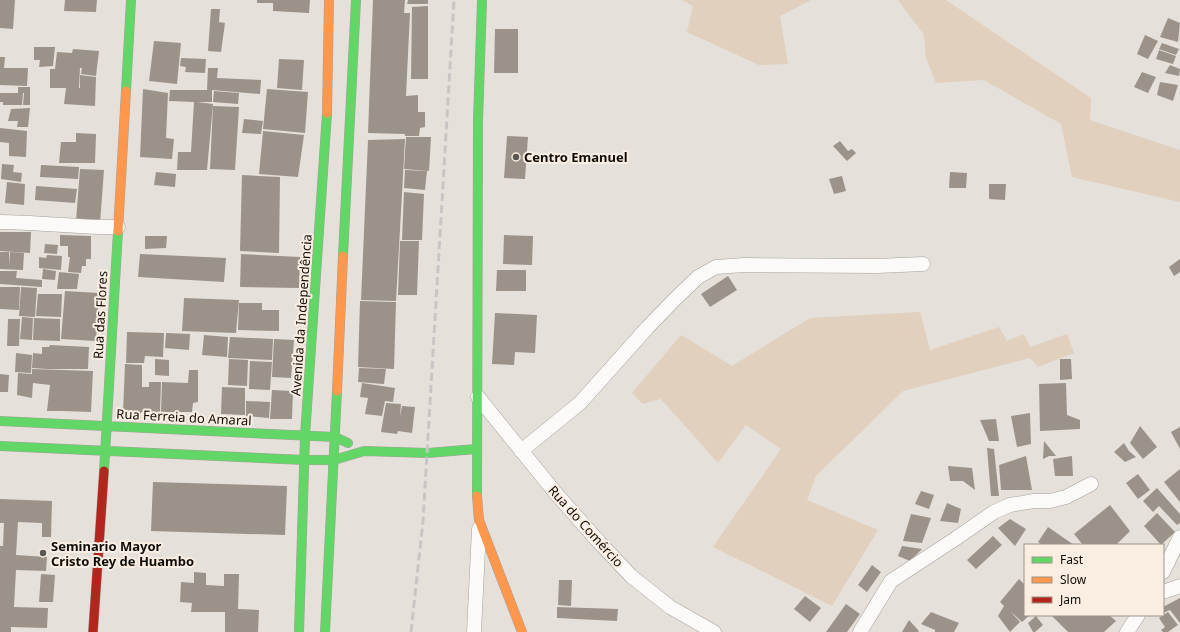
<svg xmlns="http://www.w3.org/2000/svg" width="1180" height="632" viewBox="0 0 1180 632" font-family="'Noto Sans',sans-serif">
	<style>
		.green { fill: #e0d0bd }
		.building { fill: #9b938a }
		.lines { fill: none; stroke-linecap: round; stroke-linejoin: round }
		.street-casing { stroke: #a5a09b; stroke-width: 15 }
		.fast-casing { stroke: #a5a09b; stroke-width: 10 }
		.slow-casing { stroke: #a5a09b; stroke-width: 10 }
		.jam-casing { stroke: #a5a09b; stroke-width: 10 }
		.street { stroke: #fbfaf9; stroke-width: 14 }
		.fast { stroke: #63d668; stroke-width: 9 }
		.slow { stroke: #ff974d; stroke-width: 9 }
		.jam { stroke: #b3261e; stroke-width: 9 }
		.rail { stroke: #c8c6c5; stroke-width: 3; stroke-dasharray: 8 4; stroke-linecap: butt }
		.poi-dot { fill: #5a5652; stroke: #f9eee1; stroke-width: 1.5 }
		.labels { text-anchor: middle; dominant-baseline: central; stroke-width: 4; stroke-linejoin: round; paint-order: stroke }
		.poi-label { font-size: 13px; font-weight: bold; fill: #0f0c08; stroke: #f9eee1; text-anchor: start }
		.street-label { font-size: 13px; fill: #0f0c08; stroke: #f9eee1 }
	</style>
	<rect width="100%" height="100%" fill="#e6e0da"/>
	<path class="green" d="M682,0H811L780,16L788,64L759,65L687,32L693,6Z
		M898,0H946L1091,98L1090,120L1180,150V202L1072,177L1061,124L984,80L936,83L926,58L924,35Z
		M920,312L930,350L999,327L1007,341L1024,334L1030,347L1067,334L1074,353L1038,367L1030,358L903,391L816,476L807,500L878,530L832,606L713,547L781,449L746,425L718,463L661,399L643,404L632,393L681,335L732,366L810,318Z"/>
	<path class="building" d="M0,0H15L13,29L0,28Z
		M65,0H97L96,12L64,11Z
		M257,0H310L309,13L273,11V3H257Z
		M373,0H405L404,13H410L406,96L418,95V112H425V127L420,128L419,136H405V134L368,133Z
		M408,0H428V4H407Z
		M428,6V79H411L412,7Z
		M211,9H220L219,22L225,23L221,52L208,51Z
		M1168,18L1180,23L1178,42L1160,37Z
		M495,29H518V73H494Z
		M1145,35L1158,41L1148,59L1137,54Z
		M154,41L181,43L177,84L149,81Z
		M1162,43L1179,49L1176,55L1159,49Z
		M34,47H55L53,66L39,67L40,60H34Z
		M73,49L99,51L96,76L81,74L82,68H80L79,88H80V75L96,77L95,106L64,104L66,88H50V69H55L57,52L72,53Z
		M1159,50L1176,56L1173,64L1156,59Z
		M0,57H5L4,68H28L27,86L0,85Z
		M181,58L206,59L205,73L185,72L186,67L180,66Z
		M279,59L304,60L302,90L277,88Z
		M1170,65L1180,69L1179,76L1165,73Z
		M208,68H218L217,78L261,80L260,94L212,90V102H197L213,104L207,170H177L178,152H191L194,102L169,101L170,90H207Z
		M1142,72L1156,77L1148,93L1134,87Z
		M1160,82L1178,85L1173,101L1157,95Z
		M18,87H30V105H23L24,93H23L22,105H3V102H0V93H18Z
		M143,89L168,93L166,138L174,139L172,159L140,157Z
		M267,89L308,92L305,133L263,129Z
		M214,91L239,93L238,104L213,102Z
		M213,106L239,107L235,170L210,169Z
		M30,108L28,127H17L18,121H8L11,109Z
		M244,119L263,121L261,134L242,133Z
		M0,128L27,131L26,157L9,156V143L0,142Z
		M263,131L304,135L298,177L259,174Z
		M76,133L96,134L95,163H59L61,142H76Z
		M507,136L528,137L525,179L504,178Z
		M406,137H431L429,171L404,169Z
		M405,139L396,301L361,300L368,140Z
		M840,141L848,151L852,149L856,153L847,161L833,146Z
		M2,164L14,165L13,172L22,173L21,182L1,179Z
		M41,165L79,167L78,179L40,177Z
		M80,169L104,170L100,223L76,221Z
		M405,170L427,171L425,190L404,188Z
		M156,172L176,174L175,187L154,185Z
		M950,172L967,173L966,188H949Z
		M242,175L280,177L279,253L240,251Z
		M842,176L846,191L834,194L829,179Z
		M7,182L25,184L24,205L5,203Z
		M989,184H1006L1005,200L989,199Z
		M36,186L77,189L75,203L35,200Z
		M404,192L424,194L422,240H402Z
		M0,232H10V241V232H31L30,253L0,251Z
		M60,235L91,236V259H86V266H82L81,273L68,272L70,257H68V246H60Z
		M504,235L533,236L532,265L503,264Z
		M145,236H167L166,248L145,249Z
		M400,241H419L417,295H398Z
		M45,244L58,245L57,254L44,253Z
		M0,252H9V266L10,252L24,253L23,270L0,269Z
		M140,254L226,258L224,282L138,277Z
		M241,254L300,257L299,288L240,287Z
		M47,255L62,256L61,270L39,268V257L46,258Z
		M1180,259V272L1174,276L1169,267Z
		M43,269L56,271L55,280L42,279Z
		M497,270H526V291H496Z
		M0,271H17L16,278L42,280V287L0,284Z
		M59,272L79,274L77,289H57Z
		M728,276L737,290L710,307L701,294Z
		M0,287H20L19,310L0,309Z
		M21,287L37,288L35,317L19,316Z
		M65,291L99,293L96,341L61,339Z
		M38,294H62L61,317L36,316Z
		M184,298L239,300L236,333L182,331Z
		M360,301L396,302L394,369L358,367Z
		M239,303H262V310H279V331L238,330Z
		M495,313L537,315L535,353L515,352L514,365L492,364Z
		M22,317L33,318L32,340L20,339Z
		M34,318L60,319V341L33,340Z
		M8,319H20L19,346H7Z
		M127,332L164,333L163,357L145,356L144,363H126Z
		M166,333L190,334L189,350L165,348Z
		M204,335L228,337L227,357L202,355Z
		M230,337L273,339L272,360L228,358Z
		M274,339L294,340L291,378L272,377Z
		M50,345L89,347L88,369H47V361V369L32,368L33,353L42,354V347H49Z
		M16,353L32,355L31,373L15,372Z
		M155,359L169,360V376L155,375Z
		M229,359L248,360L247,386L228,385Z
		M1060,359H1071L1072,379L1060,380Z
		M250,361L272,362L270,390L249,389Z
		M125,364L142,365V387H149V382H161L160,412H141V414L123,413Z
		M359,368L386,369L384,384L358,382Z
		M32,369L93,371L91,412L63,411V400V411H47L50,385L33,383L32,398L17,395L18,373L32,374Z
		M189,370H198V402L193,403L192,412H161L162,382L188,383Z
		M0,374L9,375L8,392H0Z
		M362,383L395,388L393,402L385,401L382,416L365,414L368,398L360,397Z
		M1066,383L1067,415L1080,420V429L1040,431L1039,384Z
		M222,387L245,388V415L221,414Z
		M272,390L293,391L292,419H270Z
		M246,401L270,402L269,418L246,416Z
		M386,403L401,404L400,417L402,406L415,407L412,433L398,431L397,434L381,432Z
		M1030,413L1031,444L1017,447L1011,416Z
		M996,419L999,441H989L980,420Z
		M1140,426L1157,447L1143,459L1130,443Z
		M1180,427V449L1171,432Z
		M1044,441L1056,456H1049L1043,459Z
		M1124,443L1129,451L1136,457L1125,462L1114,452Z
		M987,448L994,449L999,496H991Z
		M1026,456L1032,490H1001L999,465Z
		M1072,456L1073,476H1055L1053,459Z
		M948,466L972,468L975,490L963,481H950Z
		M1180,469V502L1164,482Z
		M1138,474L1150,490L1138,499L1126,483Z
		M153,482L287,486L285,535L151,531Z
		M1157,488L1180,514V523L1177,525L1159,506L1153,512L1143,501Z
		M921,491L934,495L929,509L915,504Z
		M0,499L52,501L51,537H42V523L18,522L16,555L47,557L46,571L16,570L14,607L48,608L47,628L11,627V632H0V546H3L4,523H0Z
		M947,503L961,509L958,523L940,521Z
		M1110,505L1130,531L1116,545H1083L1074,534Z
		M1157,513L1175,532L1161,545L1144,526Z
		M911,514L931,518L922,543L903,541Z
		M1010,519L1026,529L1015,546L998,528Z
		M1048,527L1074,545H1042L1038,542Z
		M993,536L1002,545L976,569L967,560Z
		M902,546L922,549L910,561L898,556Z
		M872,565L881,572L867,592L858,585Z
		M194,572L206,573V585L224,586V574H239L238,609L259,610L258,632H225V612H191L192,603L180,602L181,582L194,583Z
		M41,574L55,575L53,602H39Z
		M1019,579L1025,585V615H1030L1022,622L1010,611L1020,622L1010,632L998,616L1004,606L1000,602Z
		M559,580H572L571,606L558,605Z
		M805,596L821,608L810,622L794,609Z
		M1180,598V623L1170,610L1163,613V607Z
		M846,604L860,614L847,632H826Z
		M557,607L618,609L617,621L557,618Z
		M931,612L959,623L954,632H935V630L921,624Z
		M1168,612L1178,625L1168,632H1163L1161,630L1165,627L1159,618Z
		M1051,615H1109L1116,621L1104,632H1068Z
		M1036,616L1043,625L1035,632H1033L1028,623Z
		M909,620L919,631L918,632H902Z"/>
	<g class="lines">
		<defs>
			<path id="street" d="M0,222C39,222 79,228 118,227
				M478,397L558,496L599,542L631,576L670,607L714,632
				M521,451L580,403L647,328L674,300L698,277L716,267L744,265L877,266L923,264
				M1163,572L1180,537
				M1163,592L1180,586
				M474,632L479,529
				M860,632L891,581L955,539L994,512L1010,505L1034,501H1050L1066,497L1091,484
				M1127,632L1138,615"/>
			<path id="fast" d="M126,91L131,0
				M343,256L356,0
				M0,421L335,437L348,443
				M0,446L305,460H334L364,451L428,453L476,449
				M104,471L118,231
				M477,496L478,121L482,0
				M299,632L305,436L327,113
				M325,632L337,391"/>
			<path id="slow" d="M327,113L329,0
				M118,231L126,91
				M337,391L343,256
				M477,496L479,520L522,632"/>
			<path id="jam" d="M93,632L104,471"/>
		</defs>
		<use href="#street" class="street-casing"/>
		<use href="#fast" class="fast-casing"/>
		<use href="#slow" class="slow-casing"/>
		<use href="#jam" class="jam-casing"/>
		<use href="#street" class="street"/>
		<use href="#fast" class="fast"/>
		<use href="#slow" class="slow"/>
		<use href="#jam" class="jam"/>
		<path class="rail" d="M411,632L423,521L454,0"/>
	</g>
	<g class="poi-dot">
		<circle cx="516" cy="157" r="4"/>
		<circle cx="43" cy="553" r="4"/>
	</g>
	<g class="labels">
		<g class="poi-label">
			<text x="524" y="157">Centro Emanuel</text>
			<text x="51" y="546">Seminario Mayor<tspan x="51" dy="15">Cristo Rey de Huambo</tspan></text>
		</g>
		<g class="street-label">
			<text transform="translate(100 315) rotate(-87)">Rua das Flores</text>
			<text transform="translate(301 315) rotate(-86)">Avenida da Independência</text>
			<text transform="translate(184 417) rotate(3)">Rua Ferreia do Amaral</text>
			<text transform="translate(586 526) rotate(48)">Rua do Comércio</text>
		</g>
	</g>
	<rect x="1024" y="544" width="140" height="72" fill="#f9eee1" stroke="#9b948a"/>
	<rect x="1032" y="557" width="20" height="6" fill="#63d668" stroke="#9b948a"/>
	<text x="1060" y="564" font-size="12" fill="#0f0c08">Fast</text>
	<rect x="1032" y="577" width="20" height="6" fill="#ff974d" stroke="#9b948a"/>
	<text x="1060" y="584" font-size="12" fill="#0f0c08">Slow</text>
	<rect x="1032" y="597" width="20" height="6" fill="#b3261e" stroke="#9b948a"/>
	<text x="1060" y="604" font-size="12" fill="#0f0c08">Jam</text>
</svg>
